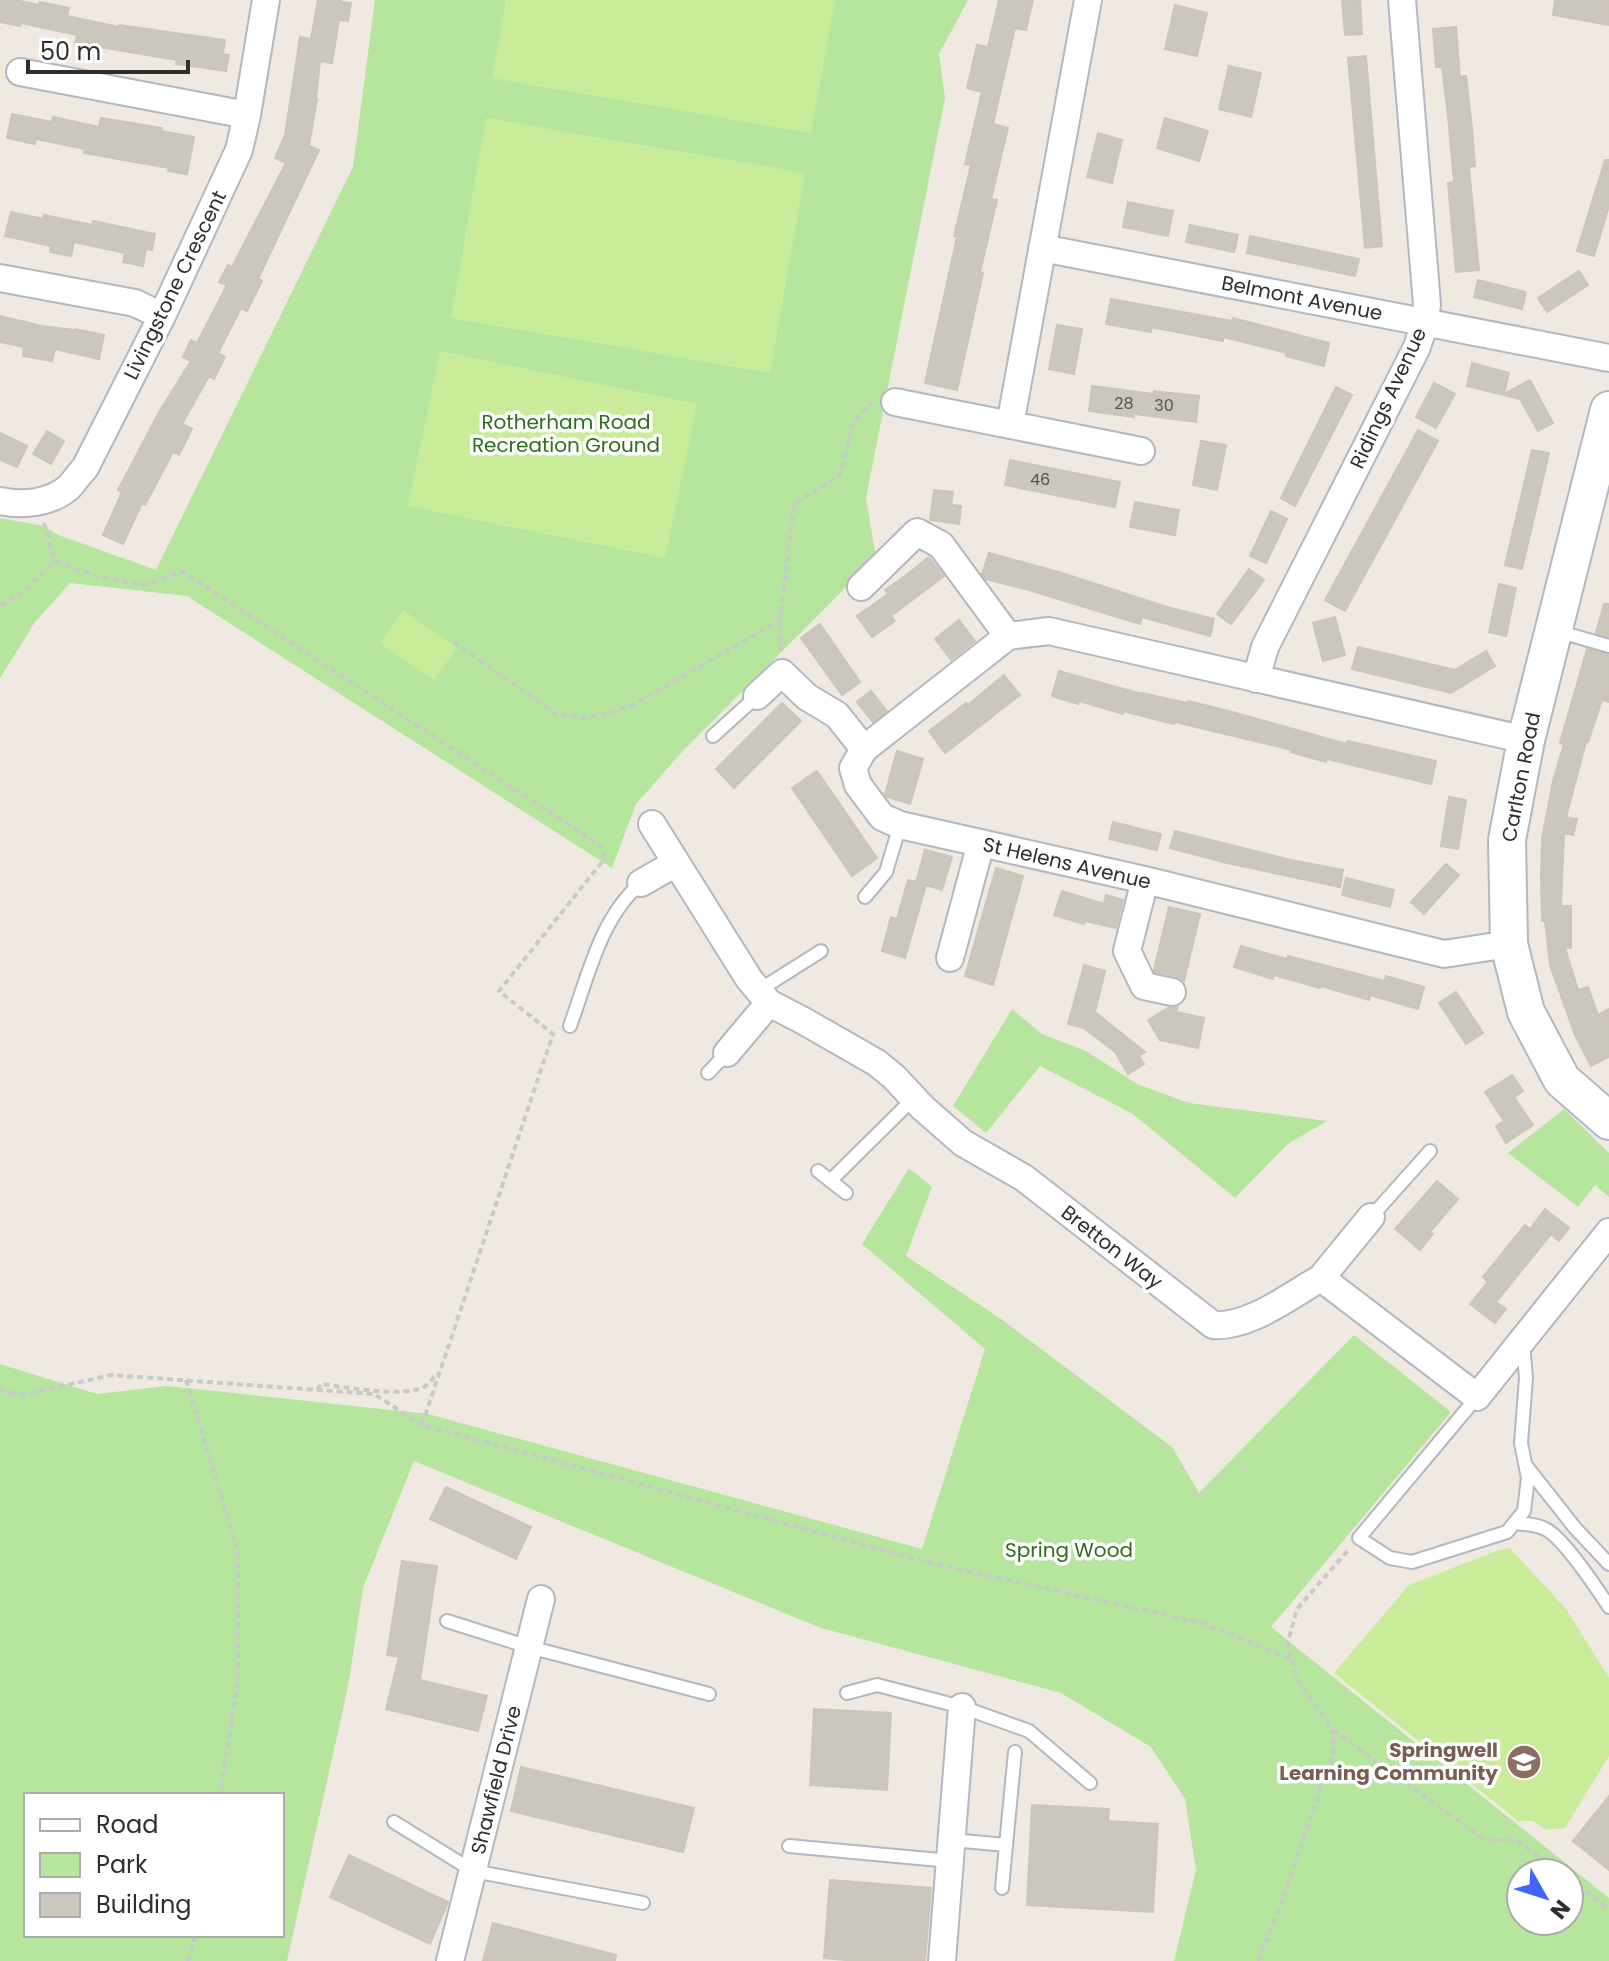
<svg xmlns="http://www.w3.org/2000/svg" width="1609" height="1961" viewBox="0 0 1609 1961" font-family="Poppins,sans-serif">
	<style>
		.green { fill: #b6e59e; fill-rule: evenodd }
		.pitch { fill: #c9ec9a }
		.building { fill: #cbc7bf; stroke: #cbc5ba; stroke-width: 2 }
		.lines { fill: none; stroke-linecap: round; stroke-linejoin: round }
		.lane-casing { stroke: #b4b7c1; stroke-width: 16 }
		.street-casing { stroke: #b4b7c1; stroke-width: 30 }
		.secondary-casing { stroke: #b4b7c1; stroke-width: 40 }
		.path { stroke: #c9c9c9; stroke-width: 4; stroke-dasharray: 6 4; stroke-linecap: butt }
		.lane { stroke: #fff; stroke-width: 12 }
		.street { stroke: #fff; stroke-width: 26 }
		.secondary { stroke: #fff; stroke-width: 36 }
		.labels { text-anchor: middle; dominant-baseline: central; stroke-width: 7; stroke-linejoin: round; paint-order: stroke }
		.number-label { font-size: 16px; fill: #555452 }
		.street-label { font-size: 20px; fill: #2e2e2e; stroke: #fff }
		.park-label { font-size: 20px; fill: #2c6e1b; stroke: #fff }
		.education-label { font-size: 20px; font-weight: bold; fill: #785e54; stroke: #fff; text-anchor: end }
	</style>
	<rect width="100%" height="100%" fill="#efe9e1"/>
	<path class="green" d="M375,0H968L939,54L945,98L866,498L876,557L680,754L636,804L612,868L187,596L70,583L35,622L0,678V518L44,526L58,535L156,570L353,167Z
		M1012,1009L1042,1034L1086,1051L1137,1084L1189,1103L1327,1121L1288,1144L1235,1198L1133,1114L1040,1066L986,1133L953,1106Z
		M1564,1109L1609,1153V1197L1595,1185L1578,1207L1508,1153Z
		M909,1168L932,1187L906,1256L1001,1319L1172,1447L1199,1493L1354,1335L1451,1412L1271,1627L1609,1898V1961H1174L1196,1870L1185,1799L1151,1747L1061,1693L821,1628L414,1461L363,1588L348,1687L287,1961H0V1364L97,1394L167,1386L428,1414L922,1549L985,1349L862,1244ZM26,1795H282V1935H26ZM1521,1873H1569V1921H1521Z"/>
	<path class="pitch" d="M506,0H835L811,133L492,78Z
		M486,118L805,173L770,373L451,318Z
		M440,351L697,404L665,558L408,506Z
		M403,610L457,648L434,680L380,643Z
		M1510,1548L1566,1609L1609,1678V1756L1565,1828L1546,1830L1533,1821H1518L1334,1673L1409,1585L1496,1551Z"/>
	<path class="building" d="M0,0H16L39,5L40,2L69,8L67,16L119,27L120,25L225,40L223,54L229,55L226,71L176,64L177,60L75,43L77,35L21,23L20,26L0,22Z
		M318,0H341L340,2L351,3L348,21L339,20L332,63L320,61L316,99H317L309,146L319,150L258,279L262,281L247,311L241,308L218,353L225,357L214,379L209,376L182,424L192,429L179,455L173,452L145,505L142,503L123,544L103,535L122,492L118,490L159,412L191,361L183,357L191,340L197,343L227,285L219,282L228,265L232,267L286,163L275,158L285,135L300,37L311,39Z
		M999,0H1033L1026,30L1015,28L993,124L1008,128L991,199L997,200L980,272L983,273L957,390L925,383L957,237L954,236L971,165L965,164L982,92L967,88L977,45L988,47Z
		M1342,0H1360L1362,34L1345,35Z
		M1555,0H1609V25L1553,15Z
		M1175,5L1207,13L1197,56L1165,49Z
		M1456,27L1460,77L1466,76L1472,128L1475,166L1469,167L1479,270L1456,272L1448,183L1454,182L1448,116L1442,67H1436L1433,29Z
		M1366,56L1382,246L1365,248L1348,58Z
		M1229,66L1261,73L1251,117L1219,109Z
		M12,114L52,122L53,117L99,127L101,118L162,128L161,131L194,137L187,174L168,171L169,168L84,153L85,149L36,139L35,144L7,138Z
		M1165,118L1208,131L1199,161L1157,148Z
		M1098,133L1122,140L1112,183L1087,177Z
		M1605,160H1609V206L1594,256L1577,251Z
		M1128,202L1173,211L1168,236L1123,227Z
		M11,212L43,219L44,215L92,225L93,221L155,234L152,250L146,249L143,266L123,262L125,253L74,242L71,256L50,252L51,246L5,236Z
		M1190,225L1238,235L1234,252L1186,242Z
		M1250,236L1359,259L1355,276L1247,253Z
		M1579,271L1588,285L1547,312L1538,298Z
		M1478,280L1526,292L1522,309L1474,297Z
		M1111,299L1232,321L1233,318L1329,343L1324,366L1286,356L1287,353L1223,337V341L1151,327V332L1106,324Z
		M0,316L42,326L75,330L76,329L104,335L99,359L55,349L52,361L23,356L24,347L0,342Z
		M1057,325L1082,329L1074,374L1049,369Z
		M1472,363L1509,373L1504,394L1530,380L1553,423L1538,431L1520,399L1467,386Z
		M1434,383L1455,394L1436,428L1416,417Z
		M1092,386L1154,394V391L1199,396L1196,422L1134,414V417L1089,411Z
		M1336,387L1352,395L1295,506L1281,498Z
		M1418,430L1438,441L1345,611L1325,600Z
		M47,431L64,441L51,464L33,454Z
		M0,433L27,446L17,467L0,460Z
		M1201,441L1226,445L1217,490L1193,485Z
		M1532,450L1549,453L1522,569L1505,565Z
		M1010,460L1120,482L1115,507L1005,485Z
		M934,490L953,492L951,505L961,506L959,524L930,520Z
		M1135,502L1179,510L1175,535L1130,527Z
		M1271,511L1287,519L1266,563L1250,556Z
		M989,553L1062,573L1167,607L1214,619L1210,636L1142,617L1140,624L1029,590L986,579L982,574Z
		M929,557L944,576L891,616L895,621L872,637L857,616L888,594L885,590L904,577Z
		M1249,569L1264,580L1231,624L1217,614Z
		M1499,584L1516,588L1506,636L1489,632Z
		M1604,604H1609V637L1596,633Z
		M1335,617L1345,655L1323,661L1313,623Z
		M959,620L975,641L951,660L935,639Z
		M820,624L860,682L842,695L801,638Z
		M1358,647L1455,670L1486,651L1495,666L1451,693L1352,669Z
		M1587,649L1609,655V702L1602,700L1588,742H1586L1566,817L1577,819L1573,835L1564,833L1561,906H1571V948H1565L1578,990L1588,987L1598,1015L1609,1009V1057L1591,1066L1575,1035L1550,965L1545,921H1542L1541,875L1542,839L1553,781L1564,744L1560,743Z
		M1059,671L1142,694V693L1187,703L1188,701L1225,710L1347,744L1348,741L1436,761L1431,784L1327,759L1326,762L1291,752L1292,750L1175,722L1174,724L1123,711V714L1079,701L1078,704L1052,696Z
		M1004,675L1020,695L945,753L929,731L966,703L968,705Z
		M871,691L887,711L873,722L857,702Z
		M782,703L801,721L734,788L716,769Z
		M897,751L923,759L910,804L887,797L885,794Z
		M817,771L877,858L852,876L792,788Z
		M1449,797L1466,800L1458,849L1441,846Z
		M1113,822L1161,834L1157,850L1109,839Z
		M1175,831L1291,860L1343,870L1340,887L1227,863L1170,848Z
		M925,850L952,857L942,890L926,885L905,958L882,951L891,917L897,919L908,880L916,882Z
		M1446,864L1459,875L1424,914L1411,902Z
		M996,868L1023,876L993,985L965,976Z
		M1346,878L1394,890L1390,907L1342,895Z
		M1062,891L1104,904L1106,895L1123,900L1116,928L1085,921L1084,924L1054,915Z
		M1169,907L1200,914L1184,981L1175,976L1155,972L1154,970Z
		M1241,946L1287,959L1288,956L1385,981L1386,976L1424,987L1418,1009L1370,995L1369,1000L1321,986L1320,988L1274,975L1273,979L1234,967Z
		M1084,965L1105,971L1095,1012L1145,1052L1139,1056L1144,1064L1128,1074L1115,1052L1084,1028L1068,1024Z
		M1456,992L1483,1033L1466,1044L1439,1003Z
		M1178,1007L1176,1012L1204,1018L1198,1048L1160,1040L1148,1020L1168,1008Z
		M1512,1075L1523,1091L1514,1097L1533,1125L1506,1143L1496,1126L1504,1121L1485,1092Z
		M1437,1181L1458,1199L1430,1232L1433,1234L1420,1250L1395,1229Z
		M1545,1209L1569,1228L1559,1241L1551,1234L1496,1302L1506,1309L1495,1323L1470,1304L1488,1282L1483,1277L1525,1225L1530,1229Z
		M446,1487L531,1527L516,1559L430,1519Z
		M402,1561L437,1566L420,1680L487,1696L478,1731L386,1709L399,1657L387,1655Z
		M814,1709L891,1713L887,1790L810,1785Z
		M521,1767L694,1808L683,1852L511,1811Z
		M1609,1796V1870L1573,1841Z
		M1032,1805L1109,1809L1108,1821L1158,1824L1153,1912L1027,1905Z
		M349,1855L448,1902L430,1944L330,1897Z
		M830,1880L931,1888L925,1961H857L824,1958Z
		M493,1923L616,1955L615,1961H483Z"/>
	<g class="lines">
		<defs>
			<path id="lane" d="M1557,631L1609,646
				M713,736L757,696
				M865,897L886,872L900,825
				M758,991L821,951
				M570,1026C588,977 600,918 641,883
				M708,1073L727,1053
				M818,1171L846,1193
				M830,1181L914,1098
				M1371,1217L1430,1151
				M1477,1397L1359,1538L1390,1558L1412,1562L1507,1532L1524,1511L1528,1478L1521,1443L1526,1378L1523,1343
				M1527,1467L1575,1528L1609,1564
				M1514,1523C1523,1524 1537,1524 1545,1529C1562,1536 1598,1590 1609,1607
				M447,1621L529,1647L709,1694
				M847,1693L877,1685L962,1707L1029,1731L1090,1783
				M394,1822L473,1871L643,1903
				M952,1840L1006,1845L1002,1888
				M1006,1845L1015,1752
				M789,1846L950,1861"/>
			<path id="street" d="M20,72L247,115
				M1042,248L1609,358
				M0,278L135,303L162,316
				M895,402L1141,451
				M1010,425L1088,0
				M0,501C23,506 50,503 68,488C74,482 79,474 85,468L162,316L239,150L247,115L266,0
				M861,587L917,532L941,545L1008,636
				M1256,679L1265,647L1417,347L1425,322L1427,304L1402,0
				M757,696L782,673L807,697L837,715L864,749
				M652,824L749,979L769,1003L802,1020L877,1063L894,1077L923,1108L963,1143L1024,1178L1213,1325C1249,1328 1291,1295 1321,1278L1477,1397L1609,1232
				M1145,880L1127,951L1144,986L1172,992
				M641,883L676,863
				M1509,944L1444,954L1145,880L900,825L882,817L858,785L853,768L864,749L1008,636L1049,631L1526,740
				M950,958L981,843
				M727,1053L769,1003
				M1321,1278L1371,1217
				M450,1961L541,1599
				M942,1961L962,1707"/>
			<path id="secondary" d="M1609,410L1526,740L1507,840L1509,944L1526,1012L1562,1080L1609,1121"/>
		</defs>
		<use href="#lane" class="lane-casing"/>
		<use href="#street" class="street-casing"/>
		<use href="#secondary" class="secondary-casing"/>
		<path class="path" d="M44,523L55,561L99,577L143,585L183,572L601,846L604,856L602,862L499,991L553,1034L422,1425L935,1564L1203,1623L1292,1660
			M0,605L22,593L55,561
			M454,642L556,714L583,718L606,714L635,704L780,620
			M781,651L780,620L794,504L840,475L854,421L872,403
			M186,1380L238,1552V1680L220,1795
			M0,1390L22,1395L111,1375L374,1394L422,1425
			M317,1390L321,1384C346,1387 403,1398 424,1387C430,1384 433,1378 437,1373
			M1333,1730L1485,1840H1516L1561,1873
			M1569,1879L1609,1909
			M188,1961L196,1935
			M1258,1961L1276,1918L1333,1753V1730L1299,1682L1287,1645L1297,1609L1350,1548"/>
		<use href="#lane" class="lane"/>
		<use href="#street" class="street"/>
		<use href="#secondary" class="secondary"/>
	</g>
	<defs>
		<symbol id="school-disc" viewBox="-11 -11 22 22"><circle r="9.5" fill="#8d6e63" stroke="#fff"/><path d="M0-5L7-2L0 1L-7-2ZM-4 1L0 2.5L4 1V4Q0 6-4 4Z" fill="#fff"/></symbol>
	</defs>
	<g fill-rule="evenodd">
		<use href="#school-disc" x="1504" y="1742" width="40" height="40"/>
	</g>
	<g class="labels">
		<g class="number-label">
			<text x="1124" y="403">28</text>
			<text x="1164" y="405">30</text>
			<text x="1040" y="479">46</text>
		</g>
		<g class="street-label">
			<text transform="translate(175 285) rotate(-64)">Livingstone Crescent</text>
			<text transform="translate(1302 298) rotate(11)">Belmont Avenue</text>
			<text transform="translate(1388 398) rotate(-65)">Ridings Avenue</text>
			<text transform="translate(1521 777) rotate(-79)">Carlton Road</text>
			<text transform="translate(1067 863) rotate(13)">St Helens Avenue</text>
			<text transform="translate(1112 1247) rotate(38)">Bretton Way</text>
			<text transform="translate(496 1780) rotate(-76)">Shawfield Drive</text>
		</g>
		<g class="park-label">
			<text x="566" y="422">Rotherham Road<tspan x="566" dy="23">Recreation Ground</tspan></text>
			<text x="1069" y="1550">Spring Wood</text>
		</g>
		<g class="education-label">
			<text x="1498" y="1750">Springwell<tspan x="1498" dy="23">Learning Community</tspan></text>
		</g>
	</g>
	<rect x="24" y="1793" width="260" height="144" fill="#ffffff" stroke="#ababab" stroke-width="2"/>
	<rect x="40" y="1819" width="40" height="12" fill="#ffffff" stroke="#ababab" stroke-width="2"/>
	<text x="96" y="1833" font-size="24" fill="#2e2e2e">Road</text>
	<rect x="40" y="1853" width="40" height="24" fill="#b6e59e" stroke="#ababab" stroke-width="2"/>
	<text x="96" y="1873" font-size="24" fill="#2e2e2e">Park</text>
	<rect x="40" y="1893" width="40" height="24" fill="#cbc7bf" stroke="#ababab" stroke-width="2"/>
	<text x="96" y="1913" font-size="24" fill="#2e2e2e">Building</text>
	<g transform="translate(1545 1897) rotate(129)"><circle r="38" fill="#ffffff" stroke="#ababab" stroke-width="2"/>
	<path d="M0-6L14 30L0 20L-14 30Z" fill="#4264fb"/>
	<text y="-12" font-size="22" font-weight="bold" text-anchor="middle" fill="#2e2e2e">N</text>
	</g>
	<path d="M28 60v12h160v-12" fill="none" stroke="#2e2e2e" stroke-width="4"/>
	<text x="40" y="60" font-size="24" fill="#2e2e2e" stroke="#ffffff" stroke-width="6" paint-order="stroke">50 m</text>
</svg>
